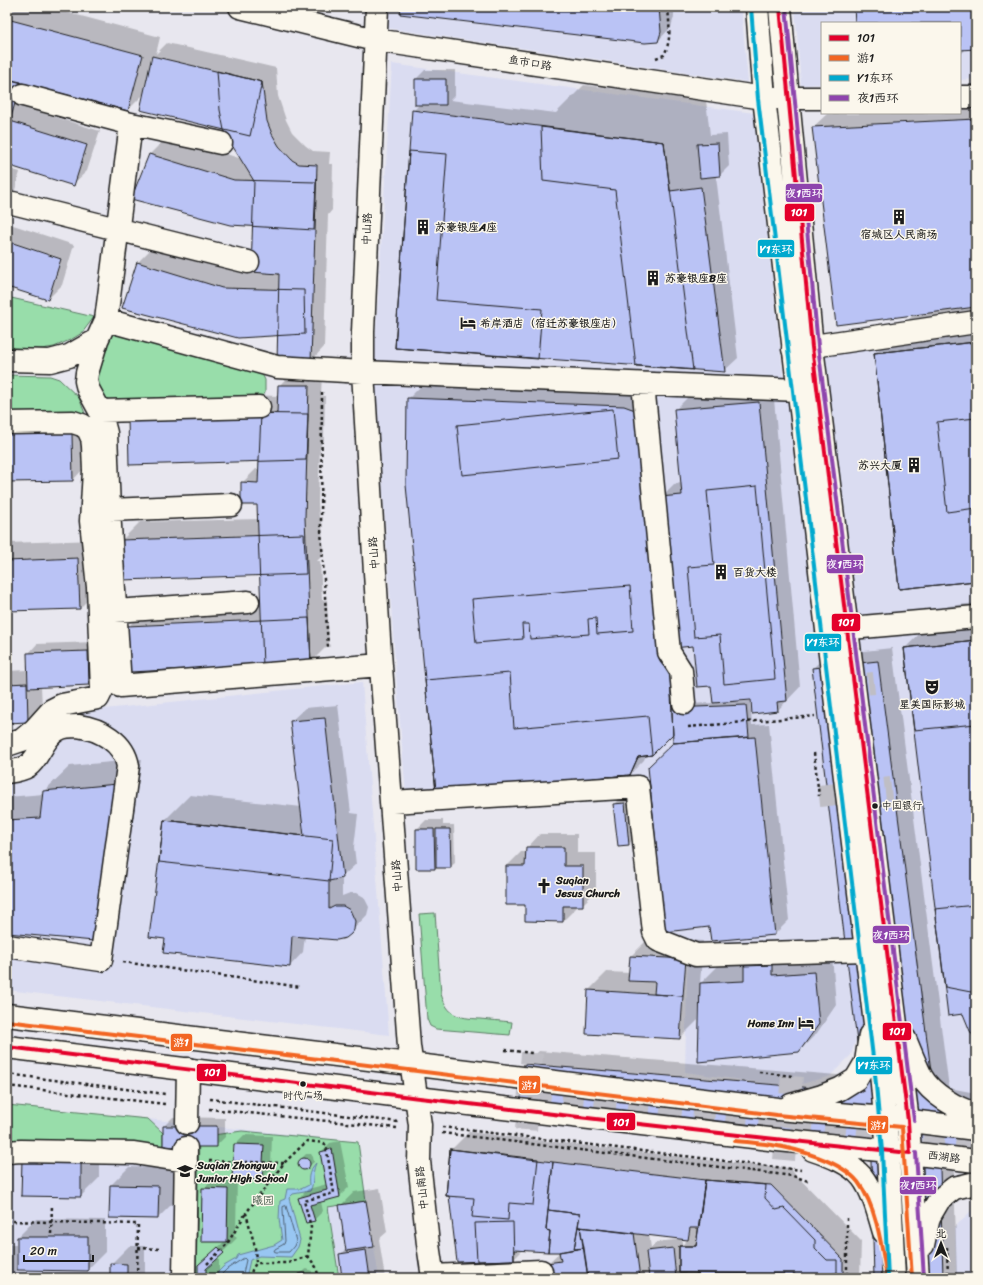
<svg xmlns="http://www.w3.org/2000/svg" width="983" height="1285" viewBox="0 0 983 1285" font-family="Sriracha,'LXGW WenKai TC',sans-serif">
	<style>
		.built { fill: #dadcf1 }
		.green { fill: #98ddaa; stroke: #5a7c63 }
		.water { fill: #98c6f2; stroke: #66829c }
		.shadow { fill: #0003; fill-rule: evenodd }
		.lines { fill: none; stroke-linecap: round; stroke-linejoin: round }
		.shore { stroke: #4e6072; stroke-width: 1 }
		.building { fill: #bac3f5; stroke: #1c1c1c }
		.minor-tunnel { stroke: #bfbec5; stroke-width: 22; stroke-dasharray: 22 11; stroke-linecap: butt }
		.minor-casing { stroke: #1c1c1c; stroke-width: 25 }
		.major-casing { stroke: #1c1c1c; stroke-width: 25 }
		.path { stroke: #1c1c1c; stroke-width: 2.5; stroke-dasharray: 3 3; stroke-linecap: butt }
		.minor { stroke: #fbf7ec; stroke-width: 22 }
		.major { stroke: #fbf7ec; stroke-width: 22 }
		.bus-1-casing { stroke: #fbf7ec; stroke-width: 7 }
		.bus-2-casing { stroke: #fbf7ec; stroke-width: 7 }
		.bus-3-casing { stroke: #fbf7ec; stroke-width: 7 }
		.bus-4-casing { stroke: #fbf7ec; stroke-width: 7 }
		.bus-1 { stroke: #e4002b; stroke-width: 4 }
		.bus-2 { stroke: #f26522; stroke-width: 4 }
		.bus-3 { stroke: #00a9ce; stroke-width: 4 }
		.bus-4 { stroke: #8e44ad; stroke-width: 4 }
		.bus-dot { fill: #1c1c1c; stroke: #fbf7ec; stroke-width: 1.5 }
		.labels { text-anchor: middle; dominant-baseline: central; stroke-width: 3; stroke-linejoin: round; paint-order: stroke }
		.bus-label { font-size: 10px; fill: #1c1c1c; stroke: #fbf7ec; text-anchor: start }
		.street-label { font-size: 11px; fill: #1c1c1c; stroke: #fbf7ec }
		.poi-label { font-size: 11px; font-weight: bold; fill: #1c1c1c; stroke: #fbf7ec; text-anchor: start }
		.park-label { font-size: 11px; fill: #415647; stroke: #fbf7ec }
		.line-badge { stroke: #fbf7ec; stroke-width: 1.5 }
		.badge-label { font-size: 11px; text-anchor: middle; font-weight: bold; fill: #fff }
	</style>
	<rect width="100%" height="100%" fill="#e8e7ef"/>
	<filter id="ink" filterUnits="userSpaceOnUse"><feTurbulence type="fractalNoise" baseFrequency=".025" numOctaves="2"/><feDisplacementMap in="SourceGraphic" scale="8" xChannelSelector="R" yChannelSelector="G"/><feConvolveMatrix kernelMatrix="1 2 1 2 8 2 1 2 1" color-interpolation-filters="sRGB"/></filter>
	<g filter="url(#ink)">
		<path class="built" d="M388,7H741L748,82L387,28Z
			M795,7H976V79L960,80V23H822V84L801,85Z
			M392,64L754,113L784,383L374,366Z
			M976,328V609L853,623L818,351Z
			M375,381L795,399L859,1030L851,1055L830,1076L791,1087L685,1072L688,939L645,938L625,783L406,795L396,674Z
			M976,627V1104L949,1094L931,1077L853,636Z
			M362,682L389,1035L7,990V762L22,760L57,714Z
			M7,1105L148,1119L358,1142L379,1278H7Z
			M976,1206V1278H956L955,1227Z"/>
		<path class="green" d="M7,297L94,317L82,333L72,339L54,347L41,349L7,348Z
			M114,332L262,374L265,380V393L262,397L254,401L100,404L94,363L107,336Z
			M7,375L50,376L59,379L79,398L86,416L7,418Z
			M435,913L441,994C448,1016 458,1018 480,1019C490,1020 501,1021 512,1022L510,1035L436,1029L430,1026L427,1019L419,914Z
			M7,1105L148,1119L163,1133V1151L7,1143Z
			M242,1131L358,1142L366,1201L328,1207L339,1278H196L199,1137Z"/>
		<path class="water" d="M316,1163C311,1175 315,1182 310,1191L293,1194L289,1198L300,1240L298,1247L291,1257L259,1256L250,1260L246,1278H218L217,1273L224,1266L236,1259L238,1255L274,1245L282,1240L279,1219L280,1201L285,1199L287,1189H301L309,1185C308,1176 309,1171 316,1163Z"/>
		<path class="shadow" d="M17,7H47L160,37L156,54L167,43L276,68L278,96L286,120L292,132L306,146L313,151L330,152L329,164H333L332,210L328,215L324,347L311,361L278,334L138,262L156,244L252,271L255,225L132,198L150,154L168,136L242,159L225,129L145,93L128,110L27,83L20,106L100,131L87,171L73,184L7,164V17Z
			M402,7H674V17L671,27L658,41Z
			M855,7H976V48L966,49L960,55V23H856Z
			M425,70H455V95L450,100L556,113L584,85L706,100L710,135L727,134L729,166L720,175L716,176L738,358L724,371L413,111L420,104H416V79ZM420,110L448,114L446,115L420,112Z
			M976,106V580L875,353L914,314L813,127L827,114L960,113V107Z
			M7,168L20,172L7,218Z
			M7,223L74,245L62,285L48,299L7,286Z
			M292,372H322L321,396H325L324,441L320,446L318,503L319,517H322L323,555L317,561H320L322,600H327L329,644L311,662L128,627L146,609L262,603L261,574L122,540L140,522L258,519V504L242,483L256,469H259L262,460L147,399L248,395L278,396L279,386Z
			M422,385L638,393L664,494L674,484L682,483L675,410L689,396L773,388L800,687L777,711L752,699L737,700V702L750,701L752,725L769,724L789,920L775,934L712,940L710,926L663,753L674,743V732L646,755L644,760L630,774L408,399ZM694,645L712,685L714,703L686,704L673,647Z
			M86,420V466L73,480L7,481V421Z
			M96,540L98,590L80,608L7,610V543Z
			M976,603V1038L905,648L948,606Z
			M96,642L98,675L88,684L41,686L42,707L28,721L7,722V671L28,670V654L37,644Z
			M892,648L949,1088L976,1093V1172L954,1169L957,1278H875L871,1160L525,1064L539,1051L862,1077L813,668L827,655Z
			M338,705L351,813L358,814L354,847L356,864L342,877V896L350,893H357L364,897L369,907L367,915L346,937L305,936L303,952L290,966L166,938L165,820L190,795L302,807L291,721L305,708Z
			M142,759L119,914L93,940L7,931V797L44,794V791L70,766Z
			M629,799L633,839L629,844L619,845L614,805L619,800Z
			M426,820H443V825H454L455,863L450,867L437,865L434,868L417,829Z
			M540,834H577V853H596V891L582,905H577V907L563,921L526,904H507V866L521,852H527V848Z
			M649,938L703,941L700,984L719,965L748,964L832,955L836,1005L817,1033L799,1051L701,1004L699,1003L698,1020L680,1038L587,1033L589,990L607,972L630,973L631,956Z
			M173,1117L225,1118V1137L216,1146L164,1126Z
			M469,1132L724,1162L789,1168L861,1241L860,1278H698V1272H685L686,1278H550L548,1263L561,1251L523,1250L514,1259L458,1261L451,1150ZM649,1234L688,1239L682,1245V1239L657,1242L651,1248Z
			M244,1135L272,1136L271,1169L262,1179L235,1144Z
			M340,1141L349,1187L340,1196L321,1202L323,1211L314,1220L299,1198L308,1189L327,1184L321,1152L330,1143Z
			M99,1143V1178L81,1196L23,1160Z
			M306,1154H311L313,1157L314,1162L306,1169L302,1170L298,1166V1162Z
			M7,1164L12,1165V1196L7,1201Z
			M129,1167L177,1168L176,1200L158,1218L110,1217L111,1185Z
			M213,1180H237L236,1232L233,1235L237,1238L219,1256V1275L221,1278H199L213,1252L225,1241L203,1189Z
			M380,1188L387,1232L379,1239L385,1278H343L340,1255L347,1247L340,1206L354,1192Z
			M36,1219L105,1220V1252L87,1270L18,1269V1237Z
			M7,1244H16V1273L10,1278H7Z
			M129,1246H145V1274L141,1278H111V1264Z
			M307,1269L312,1271V1274L310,1278H298L305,1270Z"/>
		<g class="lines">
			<path class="shore" d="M286,1206L296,1241L294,1246L289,1252H276L274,1251L275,1249L284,1244L285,1241L283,1210V1207Z
				M221,1278L222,1274L227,1269L244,1258L246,1260L242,1278"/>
		</g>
		<path class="building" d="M401,7H659L661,32L658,42L645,43L400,14Z
			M854,7H976V49L960,50V23H855Z
			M7,19L143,55L128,111L7,79Z
			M152,56L262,82L250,136L140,110Z
			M217,71L262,82L267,121L272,134L279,146L292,160L299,164L317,165L311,362H277L279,274L251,272L254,181L230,142L224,130L220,110Z
			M7,79L21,82L10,121L7,120Z
			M415,79H446V105H415Z
			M412,110L664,142L670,191L701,187L725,372L395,348Z
			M976,119V307L836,325L812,127Z
			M7,120L87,145L74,186L7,165Z
			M541,127L664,142L693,370L636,366L615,190L543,181Z
			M718,143L720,176L700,178L697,144Z
			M409,151L447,154L436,300L542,309L538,359L395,348Z
			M149,154L234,180L316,182L314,230L230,225L131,199Z
			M7,241L61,259L48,300L7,287Z
			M137,262L222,288L304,290L305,334L238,338L122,308Z
			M976,342V418L937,422L947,512L976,508V581L899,589L874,353Z
			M976,342V581L899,589L874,353Z
			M278,385H309L305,518L311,663L263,666L257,505H241V482L258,483L261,413H277Z
			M407,398L624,406L635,410L660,662L670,674L673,734L652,755L638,757L630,775L436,792L406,485Z
			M759,402L787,701L777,702L778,711L752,714L751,700L713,703L711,686L697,687L693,646L673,648L660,497L682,495L674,409Z
			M613,409L618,459L462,475L457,425Z
			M229,413L308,414L306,460L129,465L128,417Z
			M72,433L73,481L7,482V434Z
			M757,486L775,679L724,684L720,635L694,637L688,567L714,565L707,491Z
			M304,534L306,574L122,580L121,540Z
			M78,558L80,609L7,611V561Z
			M630,586L633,631L597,634L596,618L588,619L589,634L530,639L529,624H522L523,639L476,643L472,599Z
			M309,618L311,663L130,672L127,626Z
			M976,640V1040L970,1031L963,1014L948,1016L904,648Z
			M976,640V724L914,730L904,648Z
			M88,651L89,685L28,688L27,653Z
			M878,661L935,1102L976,1108V1173L940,1168L943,1278H874L871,1161L519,1120L524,1064L863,1092L812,668Z
			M510,673L514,728L648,716L652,755L638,757L630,775L436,792L425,680Z
			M27,683L28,722L7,723V684Z
			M746,705L749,737L673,743L672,708Z
			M325,718L343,878L329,881V909L335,906H343L350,910L355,921L354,930L351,934L346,938L337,940L292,936L290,967L163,953L165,939L149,937L164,820L304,836L290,721Z
			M755,737L775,935L711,941L709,927L665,932L648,767L673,743Z
			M117,784L94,941L7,933V820L40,818L43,791Z
			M625,803L629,845L618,846L613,804Z
			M164,820L333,839L329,881L159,862Z
			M416,829H434L435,869H416Z
			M436,829H450L451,868H436Z
			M526,847H564V866H583V906H563V922L525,921V905H506V866H525Z
			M976,905V993L945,987L935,909Z
			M630,956L686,959L683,996L654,994L655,982L628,981Z
			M772,965V975L814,972L819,1024L799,1052L698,1062L700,983L744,981V966Z
			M588,990L683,996L680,1039L586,1034Z
			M163,1126H217V1147H163Z
			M234,1144L264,1145L262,1180L232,1178Z
			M332,1149L340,1197L310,1205L315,1221L306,1223L298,1198L327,1190L320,1152Z
			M450,1149L553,1162L546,1230L550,1231L548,1252L514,1250V1260L457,1262L449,1196H446Z
			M450,1149L538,1159L533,1205L509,1203L508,1220L472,1217L474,1198L446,1196Z
			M298 1164a6 6 0 1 1 12 0a6 6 0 1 1-12 0Z
			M22,1160H81V1197L21,1196Z
			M553,1162L705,1180L699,1228H690L688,1240L578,1227L580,1214L548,1210Z
			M705,1180L766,1185L765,1198L776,1210L784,1208L815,1240V1248L827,1260H837V1273L828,1274V1278H795V1274L679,1273V1246H696Z
			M705,1180L771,1185L843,1259V1278H697V1273H679V1246H696Z
			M110,1185L159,1186L158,1219L109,1218Z
			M202,1188L228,1189L227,1242H201Z
			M366,1201L374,1247L346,1251L339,1205Z
			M548,1210L580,1214L574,1249L559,1252H548L550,1231L546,1230Z
			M513,1222L514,1260L477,1261L475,1223Z
			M578,1227H580L584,1248L574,1249Z
			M580,1227L634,1233L640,1278H588Z
			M17,1237H88V1271L17,1270Z
			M218,1247L224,1253L206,1269V1278H198V1265Z
			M584,1248L588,1278H549L547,1263L561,1261L559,1252Z
			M673,1248L676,1278H649L646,1251Z
			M366,1250L370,1278H342L339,1254Z
			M110,1263L127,1264V1278H110Z
			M303,1273L306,1274L308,1278H297L299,1274Z"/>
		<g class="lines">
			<path class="minor-tunnel" d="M848,698L847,686L874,683
				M819,796L891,788
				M884,1017L915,1014
				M529,1094L976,1148
				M526,1130L532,1053
				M784,1160L792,1076"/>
			<defs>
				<path id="minor" d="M240,7L375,40L764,98H822
					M377,7L363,332V372L379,639L409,1046L420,1125L419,1161L428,1244L433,1278
					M23,95L131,124L221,143
					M960,97H976
					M13,203L248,262
					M106,320L277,367L363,372L799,390
					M97,340L87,373L86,381L88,389L100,411L106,433L109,510L120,686L381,665
					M793,349L976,322
					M7,360L50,361L69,356L97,340L106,320L131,124
					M643,384L669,652L681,671L684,703
					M100,411L259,407
					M7,423L73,422L82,425L88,429L92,438L93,446L94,471L91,521L98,587L102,690L98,698L62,705L52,710L34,730L22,740L7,745
					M109,510L231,505
					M115,611L248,602
					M828,630L976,617
					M7,772C14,771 22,770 28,766C40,757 43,738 57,730C63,726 71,726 78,726C100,729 124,742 128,766L101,960L7,946
					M392,802L638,787L654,932L658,940L696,955L866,950
					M187,1123L188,1069
					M7,1152L21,1151L134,1153L186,1161
					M433,1276L541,1271L542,1278
					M184,1278L186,1148"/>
				<path id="major" d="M757,7L764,98L827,630L881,1073L888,1151L894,1278
					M780,7L788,99L812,347L908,1121L918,1278
					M7,1015L778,1109L886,1118L976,1129
					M905,1039C910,1051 915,1064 921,1076C931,1094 957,1109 976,1114
					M7,1047L417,1098L778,1140L910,1153L976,1161
					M791,1105L822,1096L840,1089L856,1079L866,1062L870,1035
					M813,1150C831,1156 850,1163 862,1177C873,1191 879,1215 884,1232
					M923,1245L929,1217L939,1200L954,1188L976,1183"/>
			</defs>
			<use href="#minor" class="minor-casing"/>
			<use href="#major" class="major-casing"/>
			<path class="path" d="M656,58L664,55C672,39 669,24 668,7
				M322,392L321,529L328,647
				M688,727L815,716
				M814,753L819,796
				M123,962L301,987
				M505,1050L532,1053
				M759,1072L792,1076
				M7,1074L165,1094
				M7,1086L165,1104
				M210,1099L398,1122
				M209,1109L397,1128
				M442,1127L801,1170
				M442,1133L793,1176L808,1181
				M209,1161L284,1163
				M847,1218V1278
				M7,1234L8,1221L138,1224L137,1278
				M51,1234L52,1205
				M947,1247L948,1278
				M138,1248L161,1249
				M308,1256L288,1263H256L255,1247L246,1213L284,1163L307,1141L324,1143L326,1146L334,1193L304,1201L311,1227L308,1256L316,1267L319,1278
				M207,1264L227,1244L246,1213
				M51,1278V1272
				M250,1278L252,1270L256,1263"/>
			<use href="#minor" class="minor"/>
			<use href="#major" class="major"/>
			<defs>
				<path id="bus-1" d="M7,1047C308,1084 608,1123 910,1153L908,1121L812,347L780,7"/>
				<path id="bus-2" d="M7,1021L777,1115L902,1127L912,1278
					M735,1141C747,1142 760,1143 772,1145C797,1149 841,1161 858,1182C877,1207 882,1248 887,1278"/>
				<path id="bus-3" d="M751,7L758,99L875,1074L882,1151L888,1278"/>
				<path id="bus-4" d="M786,7L818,346L914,1120
					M916,1153L924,1278"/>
			</defs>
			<use href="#bus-1" class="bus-1-casing"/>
			<use href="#bus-2" class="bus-2-casing"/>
			<use href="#bus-3" class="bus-3-casing"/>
			<use href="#bus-4" class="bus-4-casing"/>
			<use href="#bus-1" class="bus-1"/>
			<use href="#bus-2" class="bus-2"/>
			<use href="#bus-3" class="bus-3"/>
			<use href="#bus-4" class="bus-4"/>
		</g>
	</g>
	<defs>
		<symbol id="building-bare" viewBox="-9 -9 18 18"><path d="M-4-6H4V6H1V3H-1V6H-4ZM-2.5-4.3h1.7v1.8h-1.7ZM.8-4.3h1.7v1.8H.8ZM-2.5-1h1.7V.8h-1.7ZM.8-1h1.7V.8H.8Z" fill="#1c1c1c" stroke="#fbf7ec" stroke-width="2.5" paint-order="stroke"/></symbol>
		<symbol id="hotel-bare" viewBox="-9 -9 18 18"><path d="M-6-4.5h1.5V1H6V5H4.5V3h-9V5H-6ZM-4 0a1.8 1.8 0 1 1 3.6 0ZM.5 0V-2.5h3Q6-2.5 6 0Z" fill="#1c1c1c" stroke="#fbf7ec" stroke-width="2.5" paint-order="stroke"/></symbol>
		<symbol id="theatre-bare" viewBox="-9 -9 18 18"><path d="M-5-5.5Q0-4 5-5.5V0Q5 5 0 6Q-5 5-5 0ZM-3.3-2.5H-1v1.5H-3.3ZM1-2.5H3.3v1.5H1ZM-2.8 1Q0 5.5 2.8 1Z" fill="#1c1c1c" stroke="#fbf7ec" stroke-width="2.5" paint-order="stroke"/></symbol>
		<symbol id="church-bare" viewBox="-9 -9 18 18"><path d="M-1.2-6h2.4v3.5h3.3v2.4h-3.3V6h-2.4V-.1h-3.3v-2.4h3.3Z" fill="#1c1c1c" stroke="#fbf7ec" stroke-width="2.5" paint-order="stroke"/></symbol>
		<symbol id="school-bare" viewBox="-9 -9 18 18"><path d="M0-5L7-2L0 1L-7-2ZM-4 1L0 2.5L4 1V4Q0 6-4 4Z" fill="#1c1c1c" stroke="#fbf7ec" stroke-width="2.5" paint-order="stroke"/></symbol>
	</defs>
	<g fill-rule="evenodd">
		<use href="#building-bare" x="888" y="206" width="22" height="22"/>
		<use href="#building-bare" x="412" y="216" width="22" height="22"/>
		<use href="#building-bare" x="642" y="267" width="22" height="22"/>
		<use href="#hotel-bare" x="457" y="312" width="22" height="22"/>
		<use href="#building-bare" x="903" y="454" width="22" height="22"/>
		<use href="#building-bare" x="710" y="561" width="22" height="22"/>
		<use href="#theatre-bare" x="921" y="676" width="22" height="22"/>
		<use href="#church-bare" x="533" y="875" width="22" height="22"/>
		<use href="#hotel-bare" x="795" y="1012" width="22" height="22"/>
		<use href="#school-bare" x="174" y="1160" width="22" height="22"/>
	</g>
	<g class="bus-dot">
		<circle cx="875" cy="806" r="3.5"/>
		<circle cx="303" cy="1084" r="3.5"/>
	</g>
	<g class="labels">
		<g class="bus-label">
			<text x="882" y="806">中国银行</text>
			<text x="303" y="1096" text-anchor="middle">时代广场</text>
		</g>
		<g class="street-label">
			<text transform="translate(530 63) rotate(9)">鱼市口路</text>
			<text transform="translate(367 229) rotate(-88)">中山路</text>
			<text transform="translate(374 553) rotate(-94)">中山路</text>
			<text transform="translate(397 876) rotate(-94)">中山路</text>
			<text transform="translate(944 1157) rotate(7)">西湖路</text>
			<text transform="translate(422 1188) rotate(-96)">中山南路</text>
		</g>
		<g class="poi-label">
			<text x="435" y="227">苏豪银座A座</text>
			<text x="899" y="234" text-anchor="middle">宿城区人民商场</text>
			<text x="665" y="278">苏豪银座B座</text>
			<text x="480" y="323">希岸酒店（宿迁苏豪银座店）</text>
			<text x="902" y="465" text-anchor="end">苏兴大厦</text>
			<text x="733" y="572">百货大楼</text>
			<text x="932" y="704" text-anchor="middle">星美国际影城</text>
			<text x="556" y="880">Suqian<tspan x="556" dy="13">Jesus Church</tspan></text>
			<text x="794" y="1023" text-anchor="end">Home Inn</text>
			<text x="197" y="1165">Suqian Zhongwu<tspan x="197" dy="13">Junior High School</tspan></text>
		</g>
		<g class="park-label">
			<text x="263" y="1200">曦园</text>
		</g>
	</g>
	<g class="line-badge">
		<rect x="785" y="183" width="38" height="20" rx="4" fill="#8e44ad"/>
		<rect x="784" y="203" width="31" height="19" rx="4" fill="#e4002b"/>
		<rect x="757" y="239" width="38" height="19" rx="4" fill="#00a9ce"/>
		<rect x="826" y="554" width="38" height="20" rx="4" fill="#8e44ad"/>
		<rect x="831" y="613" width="30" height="19" rx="4" fill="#e4002b"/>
		<rect x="804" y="633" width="38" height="19" rx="4" fill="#00a9ce"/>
		<rect x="872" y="925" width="38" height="19" rx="4" fill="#8e44ad"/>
		<rect x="882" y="1022" width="30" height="19" rx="4" fill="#e4002b"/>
		<rect x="170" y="1033" width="23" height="19" rx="4" fill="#f26522"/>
		<rect x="855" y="1056" width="38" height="19" rx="4" fill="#00a9ce"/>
		<rect x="196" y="1063" width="31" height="19" rx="4" fill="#e4002b"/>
		<rect x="518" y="1075" width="23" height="19" rx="4" fill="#f26522"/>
		<rect x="606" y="1112" width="30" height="19" rx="4" fill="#e4002b"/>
		<rect x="867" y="1115" width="22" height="19" rx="4" fill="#f26522"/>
		<rect x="899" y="1176" width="38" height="19" rx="4" fill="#8e44ad"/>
	</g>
	<g class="badge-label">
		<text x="804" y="197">夜1西环</text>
		<text x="799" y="216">101</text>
		<text x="776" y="253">Y1东环</text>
		<text x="845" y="568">夜1西环</text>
		<text x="846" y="626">101</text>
		<text x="823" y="646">Y1东环</text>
		<text x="891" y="939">夜1西环</text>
		<text x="897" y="1035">101</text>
		<text x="181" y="1046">游1</text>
		<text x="874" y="1069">Y1东环</text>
		<text x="212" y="1076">101</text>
		<text x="529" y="1089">游1</text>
		<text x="621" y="1126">101</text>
		<text x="878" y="1129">游1</text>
		<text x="918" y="1189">夜1西环</text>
	</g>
	<rect width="983" height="1285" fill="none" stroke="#fbf7ec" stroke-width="24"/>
	<rect x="12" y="12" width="959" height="1261" fill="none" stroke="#1c1c1c" stroke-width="1.5" filter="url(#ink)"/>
	<rect x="821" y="22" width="140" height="92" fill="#fbf7ec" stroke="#a29f99"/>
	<rect x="829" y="35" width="20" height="6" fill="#e4002b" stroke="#a29f99"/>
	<text x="857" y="42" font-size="12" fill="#1c1c1c">101</text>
	<rect x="829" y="55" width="20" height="6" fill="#f26522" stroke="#a29f99"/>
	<text x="857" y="62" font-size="12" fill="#1c1c1c">游1</text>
	<rect x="829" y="75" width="20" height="6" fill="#00a9ce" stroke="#a29f99"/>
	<text x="857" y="82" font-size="12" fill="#1c1c1c">Y1东环</text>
	<rect x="829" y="95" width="20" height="6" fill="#8e44ad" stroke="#a29f99"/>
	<text x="857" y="102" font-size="12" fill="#1c1c1c">夜1西环</text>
	<g transform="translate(941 1243)" stroke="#fbf7ec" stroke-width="3" paint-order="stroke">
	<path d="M0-3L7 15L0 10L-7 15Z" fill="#1c1c1c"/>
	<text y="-6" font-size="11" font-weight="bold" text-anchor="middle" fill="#1c1c1c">北</text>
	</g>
	<path d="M24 1255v6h69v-6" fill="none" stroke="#1c1c1c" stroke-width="2"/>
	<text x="30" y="1255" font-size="12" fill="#1c1c1c" stroke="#fbf7ec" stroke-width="3" paint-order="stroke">20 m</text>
</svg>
